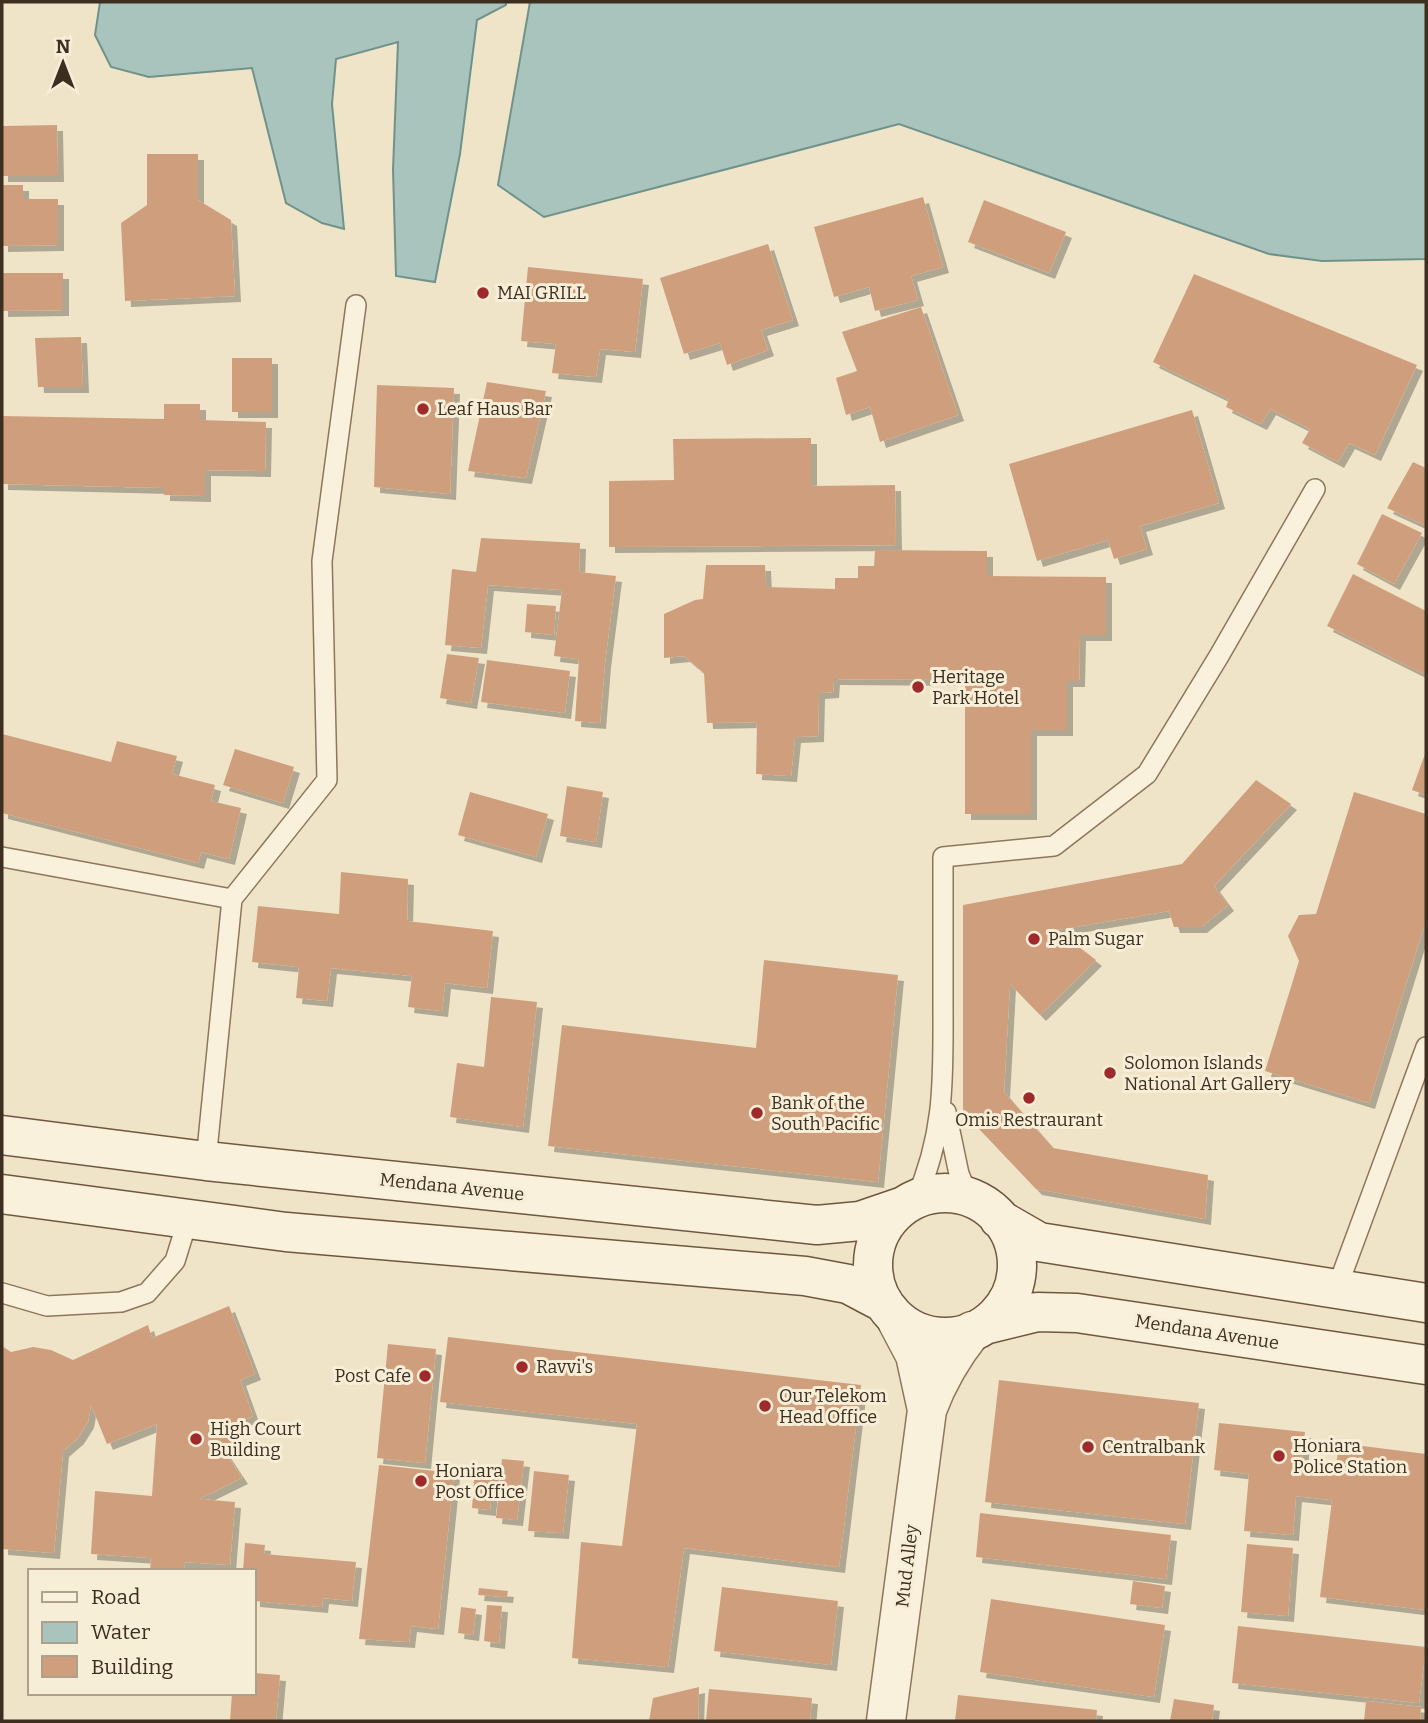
<svg xmlns="http://www.w3.org/2000/svg" width="1428" height="1723" viewBox="0 0 1428 1723" font-family="Bitter,serif">
	<style>
		.water { fill: #a9c4bc; stroke: #6f938a; stroke-width: 2 }
		.building { fill: #cf9f7d; filter: url(#shadow) }
		.lines { fill: none; stroke-linecap: round; stroke-linejoin: round }
		.service-casing { stroke: #8d765c; stroke-width: 22 }
		.tertiary-casing { stroke: #8d765c; stroke-width: 41 }
		.secondary-casing { stroke: #6f573f; stroke-width: 41 }
		.service { stroke: #faf1dc; stroke-width: 19 }
		.tertiary { stroke: #faf1dc; stroke-width: 38 }
		.secondary { stroke: #faf1dc; stroke-width: 38 }
		.poi-dot { fill: #9e2a2b; stroke: #f7eed8; stroke-width: 2.5 }
		.labels { text-anchor: middle; dominant-baseline: central; stroke-width: 6; stroke-linejoin: round; paint-order: stroke }
		.poi-label { font-size: 18px; fill: #3d2e20; stroke: #f7eed8; text-anchor: start }
		.street-label { font-size: 18px; fill: #3d2e20; stroke: #f7eed8 }
	</style>
	<defs>
		<filter id="shadow"><feDropShadow dx="6" dy="6" stdDeviation="0" flood-color="#0004"/></filter>
	</defs>
	<rect width="100%" height="100%" fill="#f0e4c8"/>
	<path class="water" d="M100,2H506V5L477,20L460,154L435,282L396,276L393,170L398,42L336,59L332,104L344,229L322,223L286,203L252,68L149,77L111,67L95,35Z
		M530,2H1426V259L1322,261L1269,254L899,124L544,217L498,185Z"/>
	<path class="building" d="M57,125L58,176H2V126Z
		M147,154H198V200L231,220L235,296L125,301L121,223L147,205Z
		M2,185H23V199H58V245L2,246Z
		M923,197L943,267L911,276L918,300L875,311L869,287L834,297L814,227Z
		M984,200L1066,232L1049,273L968,242Z
		M768,244L793,320L761,330L768,350L727,365L720,343L684,354L660,278Z
		M528,267L643,279L635,352L600,349L596,377L552,373L556,344L521,341Z
		M2,273H63V310L2,311Z
		M1194,274L1417,365L1375,455L1349,443L1338,462L1302,443L1310,429L1270,409L1261,424L1226,407L1229,399L1153,362Z
		M921,307L958,415L880,442L870,407L846,415L836,378L857,371L842,332Z
		M81,337L83,387H38L35,338Z
		M232,358H272V412H232Z
		M487,382L546,391L526,478L468,471Z
		M377,385L454,388L450,494L374,487Z
		M164,404H200V420L266,422L265,471L205,470V496L164,495V488L2,484V416L164,419Z
		M1192,410L1219,503L1140,526L1147,549L1114,559L1108,540L1037,561L1009,464Z
		M811,438V486L895,485L896,545L609,547V481L674,480L673,439Z
		M1413,462L1426,468V521L1424,525L1387,508Z
		M1382,514L1422,533L1394,584L1357,564Z
		M481,538L580,543L579,572L616,576L605,662L600,723L575,721L579,659L554,656L562,590L488,585L481,648L445,645L452,569L476,572Z
		M875,550L987,551V576L1106,577V635H1080L1079,681H1067V730H1031V814H965V680L834,679L833,692L819,693L818,736L795,737L791,776L756,774L757,722L707,723L704,673L684,656L664,658V614L695,600L703,599L706,565H765L766,587L835,589V578H858V566H874Z
		M1353,574L1426,611V675L1327,626Z
		M527,604L556,606L554,635L525,632Z
		M447,654L479,658L471,703L440,698Z
		M487,660L570,671L565,713L481,702Z
		M2,734L111,762L117,741L177,756L172,774L215,785L211,801L241,808L229,859L201,852L198,863L2,813Z
		M235,749L294,767L283,803L223,785Z
		M1426,751V795L1412,790Z
		M1256,780L1291,804L1214,886L1228,905L1201,927H1174L1169,911L1057,930L1096,960L1040,1015L1010,984L1004,1092L1053,1148L1208,1175L1205,1219L1036,1189L963,1112V905L1182,864Z
		M567,786L603,792L596,842L560,836Z
		M470,792L548,814L536,857L458,835Z
		M1354,792L1426,814V920L1369,1103L1265,1071L1299,961L1288,936L1299,915L1316,914Z
		M341,872L408,879L407,921L493,931L487,988L445,983L442,1011L408,1007L412,976L331,968L327,1001L296,998L299,967L252,962L258,906L339,914Z
		M764,960L898,975L878,1182L548,1146L562,1025L756,1048Z
		M491,997L537,1002L523,1127L450,1117L457,1063L484,1067Z
		M229,1306L255,1374L240,1380L253,1416L232,1425L236,1441L222,1448L242,1478L199,1499L235,1502L230,1565L185,1562L184,1571H150L151,1558L91,1554L95,1491L152,1496L157,1424L107,1444L91,1405L88,1422L78,1438L63,1451L54,1553L2,1549V1346L11,1352L33,1347L51,1350L73,1360L148,1325L152,1338Z
		M448,1337L861,1385L839,1567L684,1548L668,1667L572,1658L581,1542L622,1546L637,1424L440,1402Z
		M388,1344L436,1349L425,1463L377,1458Z
		M999,1380L1199,1403L1185,1524L985,1502Z
		M1219,1423L1305,1432L1301,1470L1335,1474L1339,1443L1426,1454V1610L1320,1597L1332,1500L1296,1496L1293,1535L1244,1531L1249,1474L1214,1470Z
		M502,1459L524,1461L517,1520L496,1518Z
		M379,1465L454,1473L438,1629L411,1626L409,1642L359,1639Z
		M475,1467L494,1468L490,1510L472,1508Z
		M534,1471L569,1475L563,1533L528,1531Z
		M980,1513L1171,1535L1166,1579L976,1557Z
		M245,1543L265,1545L264,1554L356,1562L352,1601L323,1598L322,1607L254,1601V1571H243Z
		M1247,1544L1293,1548L1288,1616L1241,1612Z
		M1133,1581L1165,1586L1162,1608L1130,1604Z
		M722,1587L838,1601L831,1665L714,1651Z
		M479,1588L508,1591L507,1597L478,1595Z
		M991,1599L1165,1625L1154,1697L980,1672Z
		M487,1605L502,1606L499,1643L484,1641Z
		M461,1607L476,1609L473,1635L458,1633Z
		M1238,1626L1426,1647L1419,1703L1232,1683Z
		M254,1673L280,1675L276,1721H230L232,1693H254Z
		M699,1687L698,1721H649L653,1698Z
		M709,1689L812,1698L810,1721L706,1720Z
		M958,1695L1097,1710L1096,1721H955Z
		M1174,1699L1214,1705L1212,1721H1170Z
		M1366,1701L1421,1707L1420,1721H1364Z"/>
	<g class="lines">
		<defs>
			<path id="service" d="M2,857L232,899L206,1161
				M232,899L327,780L322,561L356,305
				M946,1112L959,1174L969,1198
				M915,1201C946,1132 943,1075 943,1002C943,953 943,905 943,857L1054,846L1147,774L1219,656L1315,489
				M1337,1288L1426,1047
				M2,1293L47,1306L121,1302L147,1293L175,1261L188,1219"/>
			<path id="tertiary" d="M897,1321L915,1355L927,1410
				M886,1721L927,1410C938,1380 952,1356 972,1331"/>
			<path id="secondary" d="M2,1135L206,1161L817,1225L860,1221L901,1207
				M873 1265a72 72 0 1 1 144 0a72 72 0 1 1-144 0Z
				M2,1194L286,1232L805,1276L848,1284L884,1303
				M999,1219L1039,1242L1426,1303
				M988,1324L1037,1312L1077,1313L1426,1365"/>
		</defs>
		<use href="#service" class="service-casing"/>
		<use href="#tertiary" class="tertiary-casing"/>
		<use href="#secondary" class="secondary-casing"/>
		<use href="#service" class="service"/>
		<use href="#tertiary" class="tertiary"/>
		<use href="#secondary" class="secondary"/>
	</g>
	<g class="poi-dot">
		<circle cx="483" cy="293" r="7"/>
		<circle cx="423" cy="409" r="7"/>
		<circle cx="918" cy="687" r="7"/>
		<circle cx="1034" cy="939" r="7"/>
		<circle cx="1110" cy="1073" r="7"/>
		<circle cx="1029" cy="1098" r="7"/>
		<circle cx="757" cy="1113" r="7"/>
		<circle cx="522" cy="1367" r="7"/>
		<circle cx="425" cy="1376" r="7"/>
		<circle cx="765" cy="1406" r="7"/>
		<circle cx="196" cy="1439" r="7"/>
		<circle cx="1088" cy="1447" r="7"/>
		<circle cx="1279" cy="1456" r="7"/>
		<circle cx="421" cy="1481" r="7"/>
	</g>
	<g class="labels">
		<g class="poi-label">
			<text x="497" y="293">MAI GRILL</text>
			<text x="437" y="409">Leaf Haus Bar</text>
			<text x="932" y="677">Heritage<tspan x="932" dy="21">Park Hotel</tspan></text>
			<text x="1048" y="939">Palm Sugar</text>
			<text x="1124" y="1063">Solomon Islands<tspan x="1124" dy="21">National Art Gallery</tspan></text>
			<text x="771" y="1103">Bank of the<tspan x="771" dy="21">South Pacific</tspan></text>
			<text x="1029" y="1120" text-anchor="middle">Omis Restraurant</text>
			<text x="536" y="1367">Ravvi's</text>
			<text x="411" y="1376" text-anchor="end">Post Cafe</text>
			<text x="779" y="1396">Our Telekom<tspan x="779" dy="21">Head Office</tspan></text>
			<text x="210" y="1429">High Court<tspan x="210" dy="21">Building</tspan></text>
			<text x="1293" y="1446">Honiara<tspan x="1293" dy="21">Police Station</tspan></text>
			<text x="1102" y="1447">Centralbank</text>
			<text x="435" y="1471">Honiara<tspan x="435" dy="21">Post Office</tspan></text>
		</g>
		<g class="street-label">
			<text transform="translate(452 1187) rotate(6)">Mendana Avenue</text>
			<text transform="translate(1207 1332) rotate(9)">Mendana Avenue</text>
			<text transform="translate(907 1566) rotate(-83)">Mud Alley</text>
		</g>
	</g>
	<rect width="1428" height="1723" fill="none" stroke="#3d2e20" stroke-width="7"/>
	<rect x="28" y="1569" width="228" height="126" fill="#f7eed8" stroke="#ada18e" stroke-width="2"/>
	<rect x="42" y="1592" width="35" height="10" fill="#faf1dc" stroke="#ada18e" stroke-width="2"/>
	<text x="91" y="1604" font-size="21" fill="#3d2e20">Road</text>
	<rect x="42" y="1622" width="35" height="21" fill="#a9c4bc" stroke="#ada18e" stroke-width="2"/>
	<text x="91" y="1639" font-size="21" fill="#3d2e20">Water</text>
	<rect x="42" y="1656" width="35" height="21" fill="#cf9f7d" stroke="#ada18e" stroke-width="2"/>
	<text x="91" y="1674" font-size="21" fill="#3d2e20">Building</text>
	<g transform="translate(63 63)" stroke="#f7eed8" stroke-width="5" paint-order="stroke">
	<path d="M0-5L12 26L0 18L-12 26Z" fill="#3d2e20"/>
	<text y="-10" font-size="19" font-weight="bold" text-anchor="middle" fill="#3d2e20">N</text>
	</g>
</svg>
